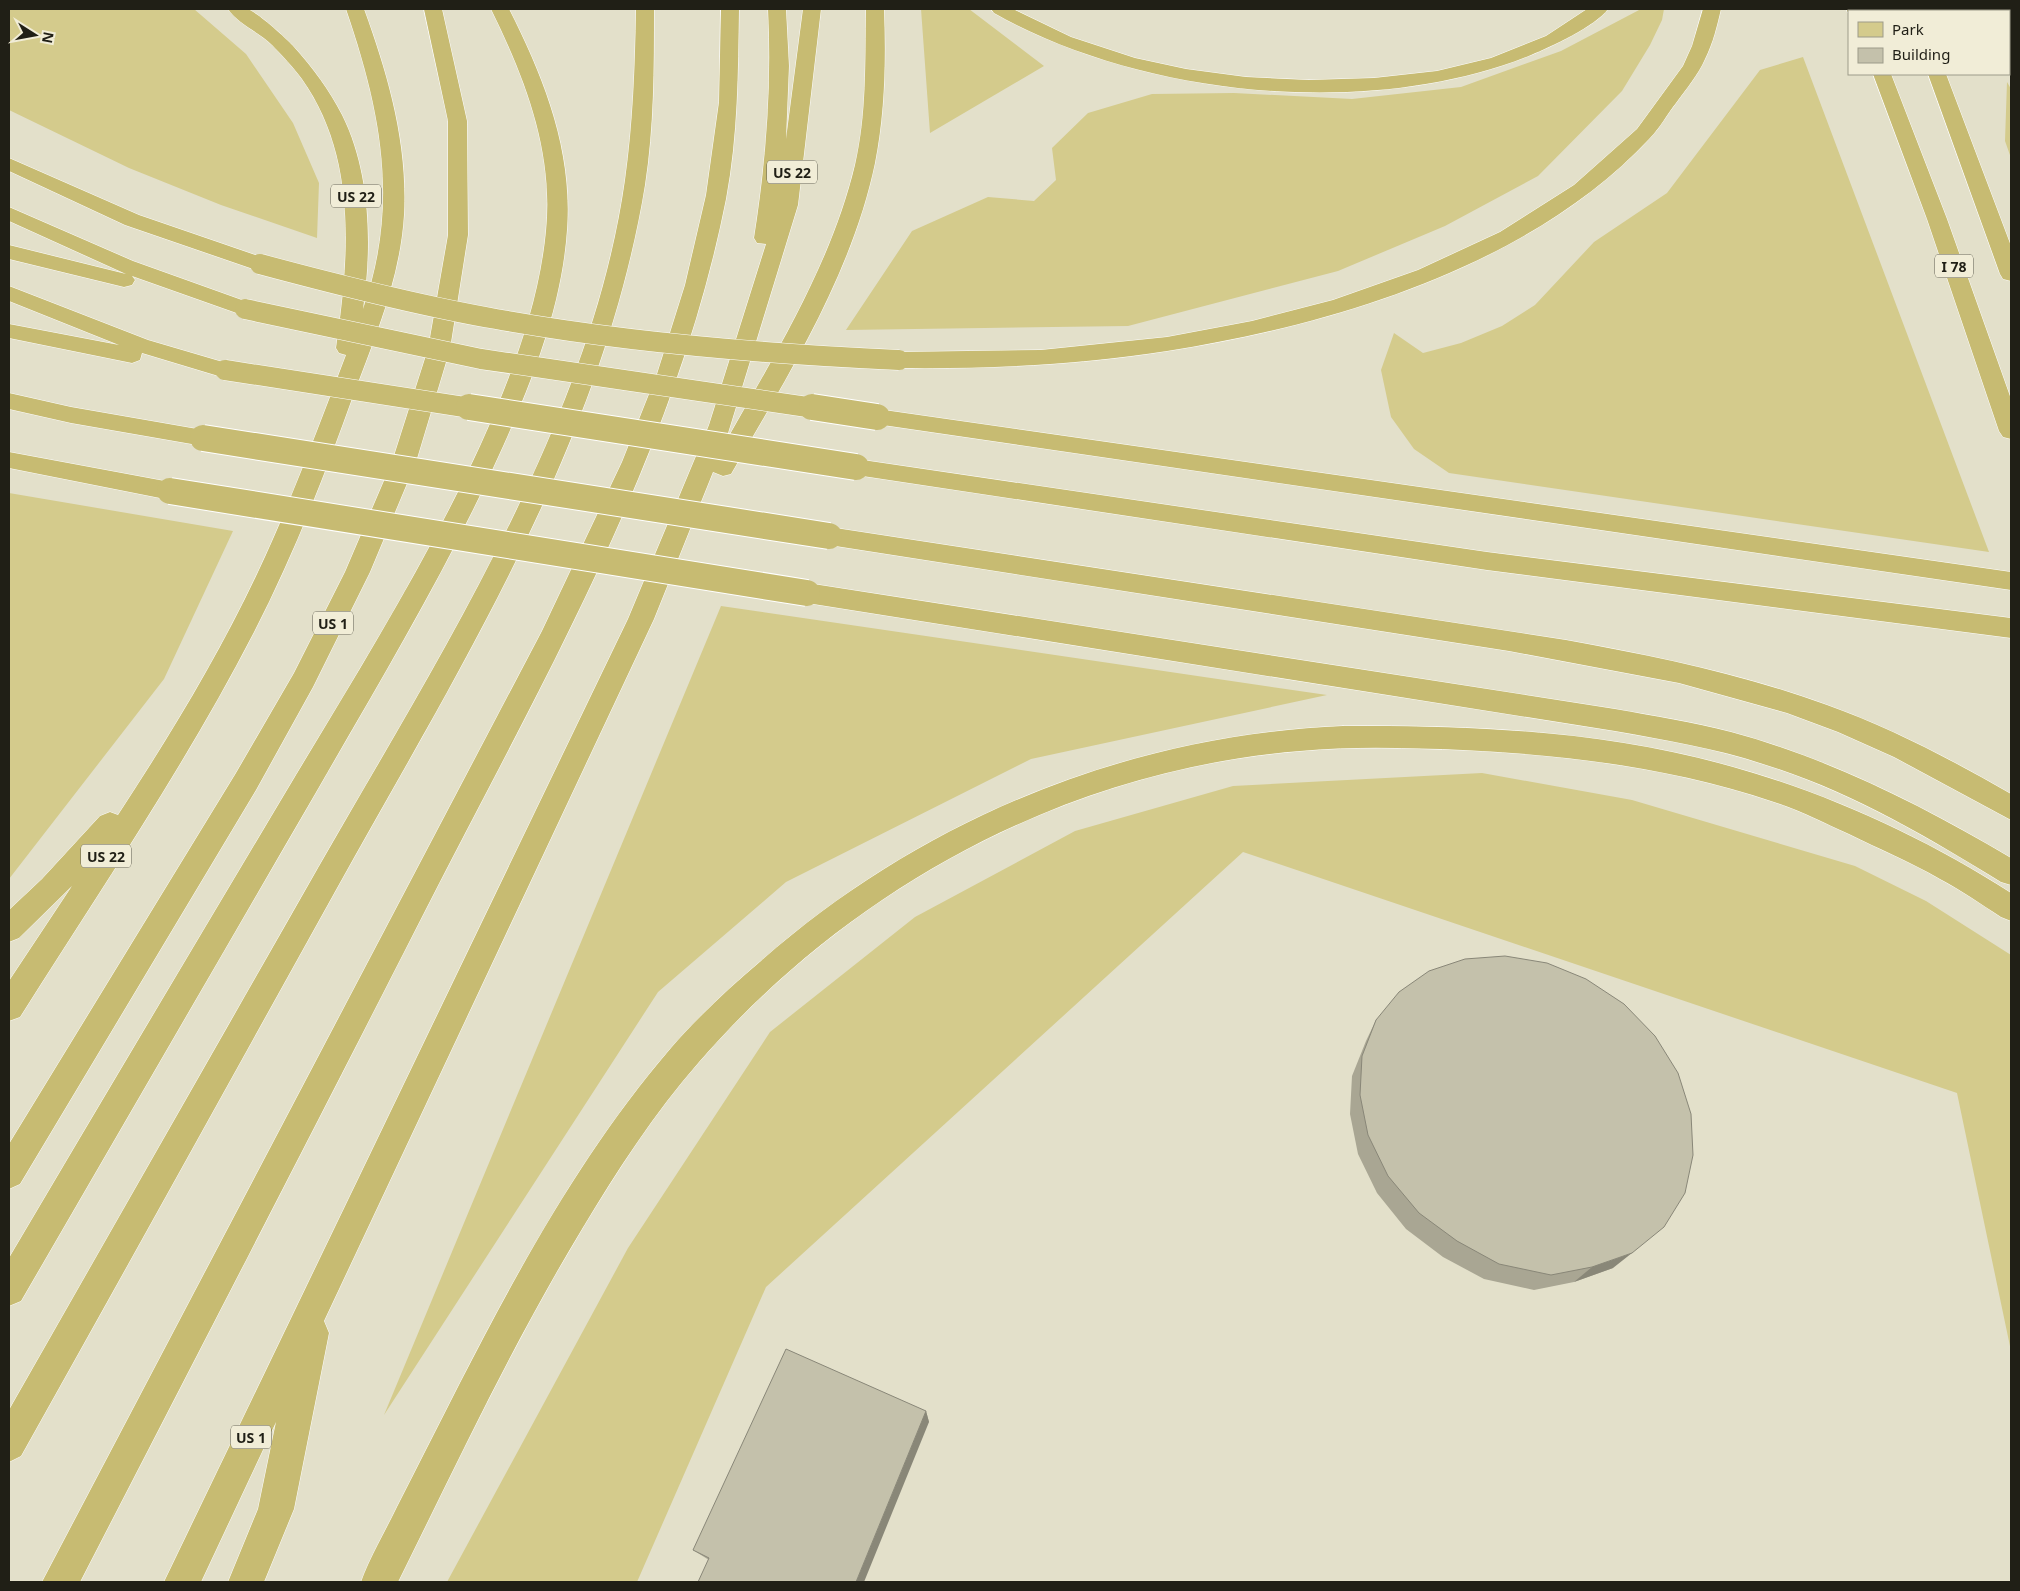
<svg xmlns="http://www.w3.org/2000/svg" width="2020" height="1591" viewBox="0 0 2020 1591" font-family="'Noto Sans',sans-serif">
	<style>
		.green { fill: #d4cb8c }
		.lines { fill: none; stroke-linecap: round; stroke-linejoin: round }
		.highway-casing { stroke: #fff; stroke-width: 1 }
		.highway { fill: #c7bb72; fill-rule: evenodd }
		.highway-bridge-far1-casing { stroke: #fff; stroke-width: 21; stroke-linecap: butt }
		.highway-bridge-casing { stroke: #fff; stroke-width: 28; stroke-linecap: butt }
		.highway-bridge-far1 { stroke: #c7bb72; stroke-width: 20 }
		.highway-bridge { stroke: #c7bb72; stroke-width: 26 }
		.wall { fill: #a9a693 }
		.shaded-wall { fill: #898778 }
		.building { fill: #c4c1ab; stroke: #898778 }
		.labels { text-anchor: middle; dominant-baseline: central; stroke-width: 4.5; stroke-linejoin: round; paint-order: stroke }
		.shield { fill: #f1edd7; stroke: #5f5d50; stroke-width: 1 }
		.shield-label { font-size: 14px; font-weight: bold; fill: #201f16 }
	</style>
	<rect width="100%" height="100%" fill="#e3e0ca"/>
	<path class="green" d="M9,9H194L246,54L293,123L319,183L317,238L221,205L129,168L9,110Z
		M921,9H969L1044,66L930,133Z
		M1641,9H1664L1662,20L1650,45L1622,91L1538,176L1445,226L1338,271L1128,326L846,330L912,231L988,197L1034,201L1056,180L1052,148L1088,113L1152,94L1234,93L1352,99L1461,87L1561,51Z
		M1803,57L1989,552L1449,473L1414,449L1391,417L1381,370L1394,333L1423,353L1461,343L1502,326L1535,305L1594,242L1667,193L1760,70Z
		M2007,82L2011,89V158L2005,141Z
		M9,493L233,531L164,679L9,879Z
		M721,606L1327,695L1031,759L786,882L658,992L384,1415Z
		M1482,773L1632,800L1855,866L1926,901L2011,955V1351L1957,1093L1243,852L766,1287L637,1582H447L628,1248L770,1032L915,917L1075,831L1233,786Z"/>
	<g class="lines">
		<defs>
			<path id="highway" d="M228,9C233,9 241,7 247,9C256,11 287,39 294,47C313,68 329,90 342,115C371,173 372,247 363,309C400,204 381,111 346,9H364C388,75 408,144 404,215C400,279 375,337 353,396C324,477 293,556 254,632C185,766 100,890 20,1017L9,1021V981L72,886L19,938L9,942V910L42,879L100,816L110,812L118,815C169,737 218,657 258,572C291,502 318,428 346,355L339,353L336,348C349,258 358,158 302,79C294,68 282,55 272,45C259,32 238,24 228,9Z
				M424,9H442L467,121L468,235L450,349L416,462L370,572L313,687L256,790L20,1184L9,1189V1144L236,773L294,673L345,572L392,462L428,349L448,235V121Z
				M491,9H509C544,78 573,151 567,230C562,304 534,376 504,444C450,565 381,679 315,794C217,963 119,1132 21,1301L9,1306V1258C104,1097 200,936 296,775C361,667 428,559 481,444C511,377 539,305 546,231C554,152 525,78 491,9Z
				M636,9H654C654,68 654,127 645,185C603,441 461,665 337,888C232,1077 127,1267 21,1456L9,1462V1410C112,1229 215,1049 318,868C438,658 591,422 625,180C633,123 635,67 636,9Z
				M721,9H739C738,72 738,136 726,199C676,452 544,678 428,905C313,1131 196,1357 80,1582H42L542,631L622,462L657,374L685,285L706,195L719,102Z
				M768,9H786L789,66L786,139L803,9H821L798,205L725,443C775,354 831,265 855,165C867,114 865,61 866,9H884C886,59 885,113 875,163C852,274 787,377 731,474L723,476L713,472L654,619L324,1321L329,1333L294,1509L264,1582H228L258,1509L276,1422L201,1582H164L628,619L709,425L766,244L757,243L754,238C766,162 772,86 768,9Z
				M991,9H1013L1071,37L1135,58L1186,69L1246,77L1309,80L1374,78L1437,71L1491,58L1546,36L1587,9H1608C1596,26 1550,47 1531,55C1371,120 1143,97 994,13Z
				M1703,9H1721C1717,26 1713,43 1705,59C1698,75 1686,89 1676,103C1667,114 1660,128 1650,138C1532,265 1334,325 1167,351C1078,365 989,369 899,368L891,365L888,360L891,355L899,352L1041,350L1167,337L1252,321L1333,300L1418,270L1500,232L1574,185L1637,129L1683,66L1692,46Z
				M1846,9H1864L1865,11H1849V14Z
				M1904,9H1922L1923,11H1905Z
				M1873,74H1891L1947,219L2011,399V439L2003,437L1999,431L1927,219Z
				M1928,74H1946L2011,246V281L2003,279L2000,274Z
				M9,158L139,215L267,259L271,264L267,269L260,271L253,269L125,225L9,171Z
				M9,207L133,261L253,304L256,309L253,314L245,316L132,276L135,280L132,285L124,287L9,259V245L126,274L9,221Z
				M9,286L148,340L233,365L236,370L233,375L225,378L142,353L140,360L132,363L9,338V324L119,345L9,301Z
				M9,393L71,407L203,430L211,432L215,438L211,444L203,446L71,423L9,409Z
				M877,409L2011,572V590L869,423L866,417L869,411Z
				M9,452L170,482L178,485L182,491L178,497L170,500L9,468Z
				M856,459L1487,552L2011,618V638L1487,570L856,475L848,473L844,467L848,461Z
				M829,527L1566,640C1654,656 1742,674 1827,705C1891,728 1952,760 2011,794V820L1894,757L1838,732L1787,713L1679,683L1509,651L829,545L820,542L817,536L820,530Z
				M807,583L1615,709C1654,716 1693,722 1731,732C1831,759 1923,806 2011,858V885L2001,882C1926,836 1848,790 1763,764C1715,748 1665,740 1615,731L807,603L798,600L794,593L798,586Z
				M1343,726C1473,725 1607,731 1733,767C1830,794 1927,839 2011,893V921L2001,917C1981,904 1961,890 1940,879C1911,862 1879,849 1849,834C1824,823 1800,810 1774,802C1674,768 1568,755 1463,750C1408,748 1354,746 1300,751C1067,770 851,887 699,1062C654,1113 617,1171 582,1229C513,1343 457,1463 398,1582H361C370,1557 385,1532 397,1507C418,1466 439,1424 460,1383C520,1266 585,1148 671,1048C698,1017 729,988 761,961C922,819 1128,735 1343,726Z"/>
		</defs>
		<use href="#highway" class="highway-casing"/>
		<use href="#highway" class="highway"/>
		<defs>
			<path id="highway-bridge-far1" d="M260,264C338,285 416,305 496,319C629,343 764,354 899,360
				M245,309L481,359L821,409
				M225,370L477,409"/>
			<path id="highway-bridge" d="M469,407L856,467
				M812,407L877,417
				M203,438L829,536
				M170,491L807,593"/>
		</defs>
		<use href="#highway-bridge-far1" class="highway-bridge-far1-casing"/>
		<use href="#highway-bridge" class="highway-bridge-casing"/>
		<use href="#highway-bridge-far1" class="highway-bridge-far1"/>
		<use href="#highway-bridge" class="highway-bridge"/>
	</g>
	<path class="wall" d="M1376,1020L1613,1268L1574,1282L1534,1290L1484,1279L1443,1257L1406,1229L1377,1193L1358,1154L1350,1114L1352,1076L1366,1041Z
		M926,1411L929,1422L709,1560L693,1550Z"/>
	<path class="shaded-wall" d="M1632,1253L1613,1268L1574,1282L1592,1267Z
		M926,1411L929,1422L864,1582H856Z"/>
	<path class="building" d="M1505,956L1547,963L1586,979L1624,1004L1655,1036L1678,1073L1691,1114L1693,1155L1685,1193L1664,1227L1632,1253L1592,1267L1551,1275L1499,1264L1457,1241L1419,1213L1388,1176L1368,1135L1360,1095L1362,1056L1376,1020L1399,992L1429,971L1465,959Z
		M786,1349L926,1411L856,1582H698L709,1558L693,1550Z"/>
	<g class="labels">
		<g class="shield">
			<rect x="767" y="160.5" width="50" height="23" rx="4"/>
			<rect x="331" y="184.5" width="50" height="23" rx="4"/>
			<rect x="1935" y="254.5" width="38" height="23" rx="4"/>
			<rect x="313" y="611.5" width="40" height="23" rx="4"/>
			<rect x="81" y="844.5" width="50" height="23" rx="4"/>
			<rect x="231" y="1425.5" width="40" height="23" rx="4"/>
		</g>
		<g class="shield-label">
			<text x="792" y="172">US 22</text>
			<text x="356" y="196">US 22</text>
			<text x="1954" y="266">I 78</text>
			<text x="333" y="623">US 1</text>
			<text x="106" y="856">US 22</text>
			<text x="251" y="1437">US 1</text>
		</g>
	</g>
	<rect width="2020" height="1591" fill="none" stroke="#201f16" stroke-width="20"/>
	<rect x="1848" y="10" width="162" height="65" fill="#f1edd7" stroke="#9d9b8a"/>
	<rect x="1858" y="22" width="25" height="15" fill="#d4cb8c" stroke="#9d9b8a"/>
	<text x="1892" y="35" font-size="15" fill="#201f16">Park</text>
	<rect x="1858" y="48" width="25" height="15" fill="#c4c1ab" stroke="#9d9b8a"/>
	<text x="1892" y="60" font-size="15" fill="#201f16">Building</text>
	<g transform="translate(35 35) rotate(101)" stroke="#f1edd7" stroke-width="4" paint-order="stroke">
	<path d="M0-4L9 19L0 12L-9 19Z" fill="#201f16"/>
	<text y="-8" font-size="14" font-weight="bold" text-anchor="middle" fill="#201f16">N</text>
	</g>
</svg>
